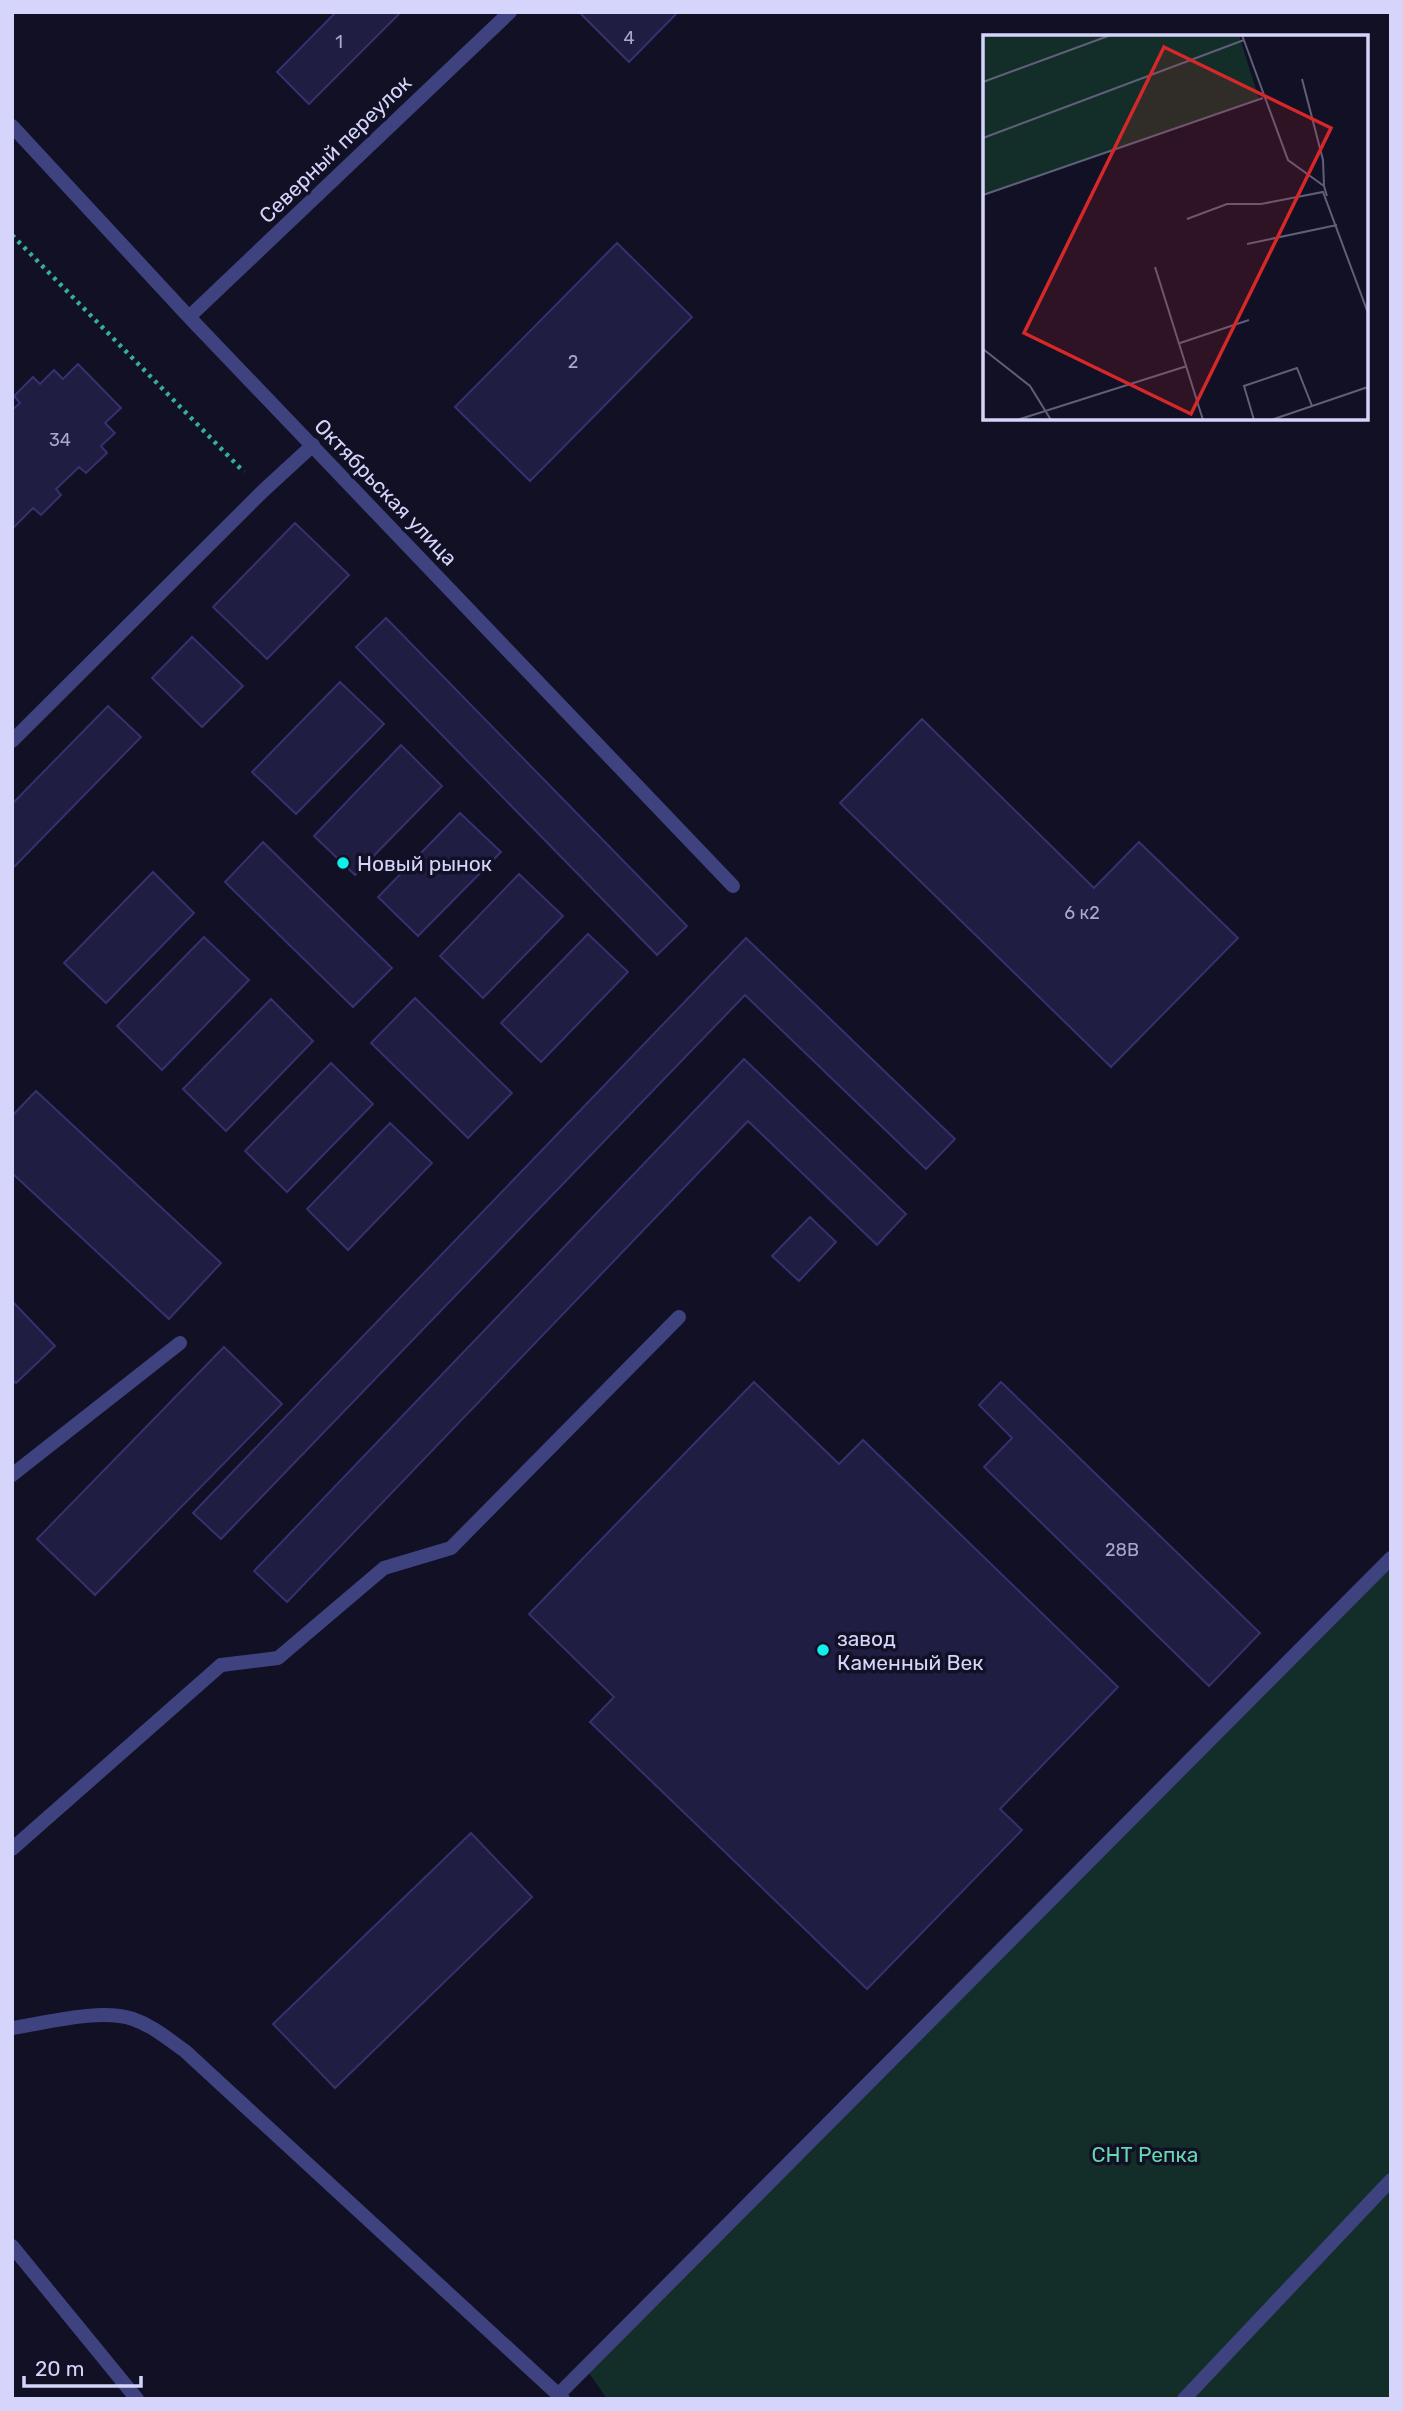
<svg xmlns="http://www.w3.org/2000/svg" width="1403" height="2411" viewBox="0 0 1403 2411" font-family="Rubik,sans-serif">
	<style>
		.garden { fill: #132d29 }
		.building { fill: #201d43; stroke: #35316e; stroke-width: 2 }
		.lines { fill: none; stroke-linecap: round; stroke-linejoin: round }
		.path { stroke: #36af99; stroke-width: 4.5; stroke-dasharray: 3.5 5; stroke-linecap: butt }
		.lane { stroke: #3e4380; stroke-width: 14 }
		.street { stroke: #3e4380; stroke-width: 14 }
		.poi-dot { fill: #0fefeb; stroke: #111024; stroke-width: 2.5 }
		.labels { text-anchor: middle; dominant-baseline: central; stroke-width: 7; stroke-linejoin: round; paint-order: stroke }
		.number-label { font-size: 18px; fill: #a8a7ce }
		.street-label { font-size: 21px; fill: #d5d5fc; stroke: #111024 }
		.poi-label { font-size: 21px; fill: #d5d5fc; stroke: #111024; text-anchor: start }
		.park-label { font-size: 21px; fill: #65d8ae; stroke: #111024 }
		.inset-road { fill: none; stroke: #5f5f7a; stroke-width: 2 }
		.view { fill: #d62828; fill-opacity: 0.15; stroke: #d62828; stroke-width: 3.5 }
		.inset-edge { fill: none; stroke: #d5d5fc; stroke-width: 3.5 }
	</style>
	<rect width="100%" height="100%" fill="#111024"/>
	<path class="garden" d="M1391,1557V2399H607L587,2370Z"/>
	<path class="building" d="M336,12H401L309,104L277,72Z
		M582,12H678L629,62L581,14Z
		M617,243L692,317L530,481L455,407Z
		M78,364L121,408L105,423L115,433L101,446L107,453L86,473L79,467L56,489L61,495L41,515L33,508L12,529V410L20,403L14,396L33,377L40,384L54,370L63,379Z
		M295,523L349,575L267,659L213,607Z
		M386,618L687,926L657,955L356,647Z
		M192,637L243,686L202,727L152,678Z
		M340,682L384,724L296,814L252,772Z
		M108,706L141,737L12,869V804Z
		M922,719L1094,888L1139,842L1238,938L1111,1067L840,803Z
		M401,745L442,786L355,875L314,836Z
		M460,813L501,852L418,936L378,897Z
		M263,842L392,968L353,1007L225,882Z
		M153,872L194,913L106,1003L64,963Z
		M519,874L563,916L483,998L440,956Z
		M588,934L628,972L541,1062L501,1023Z
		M204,937L249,980L162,1070L117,1026Z
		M746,938L955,1139L926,1169L745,995L221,1539L193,1513Z
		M415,998L512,1093L468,1138L371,1043Z
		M271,999L313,1041L226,1131L183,1089Z
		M744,1059L906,1214L877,1245L748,1121L287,1602L254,1571Z
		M331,1063L373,1104L287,1192L245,1151Z
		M36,1091L221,1263L169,1319L12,1173V1116Z
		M390,1123L432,1163L348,1250L307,1209Z
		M810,1217L836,1242L799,1281L772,1256Z
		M12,1301L55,1346L16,1383L12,1379Z
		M224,1347L282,1404L95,1595L37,1539Z
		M754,1382L839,1464L863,1440L1118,1687L1000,1809L1022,1830L867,1989L590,1722L614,1697L529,1614Z
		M1001,1382L1260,1633L1209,1686L984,1467L1012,1438L979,1405Z
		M471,1833L532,1897L335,2088L273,2024Z"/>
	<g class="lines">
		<path class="path" d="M12,235L244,472"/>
		<path class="lane" d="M12,741L263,491L313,445
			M12,1475L180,1343
			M221,1665L278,1658L384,1568L451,1548L679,1317
			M12,2246L137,2399
			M559,2394L1391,1558
			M1184,2399L1391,2180"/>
		<path class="street" d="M12,126L189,317L733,886
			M189,317L510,12
			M12,1849L221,1665
			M12,2028C46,2023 100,2008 133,2019C153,2026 168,2039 185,2051L563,2399"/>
	</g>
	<g class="poi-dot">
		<circle cx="343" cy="863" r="7"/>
		<circle cx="823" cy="1650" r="7"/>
	</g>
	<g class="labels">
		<g class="number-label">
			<text x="629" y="38">4</text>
			<text x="339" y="42">1</text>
			<text x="573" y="362">2</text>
			<text x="60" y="440">34</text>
			<text x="1082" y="913">6 к2</text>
			<text x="1122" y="1550">28В</text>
		</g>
		<g class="street-label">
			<text transform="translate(335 149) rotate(-44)">Северный переулок</text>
			<text transform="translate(386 492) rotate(46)">Октябрьская улица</text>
		</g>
		<g class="poi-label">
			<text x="357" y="863">Новый рынок</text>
			<text x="837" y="1638">завод<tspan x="837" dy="24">Каменный Век</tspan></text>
		</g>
		<g class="park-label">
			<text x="1145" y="2154">СНТ Репка</text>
		</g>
	</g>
	<g transform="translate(983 35)">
		<rect width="385" height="385" fill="#111024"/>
		<path d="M0,0H256L276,64L0,161Z" fill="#132d29"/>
		<path class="inset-road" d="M259,0L305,125L341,151L344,161M319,44L340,125L341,151M0,47L128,0M0,103L261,5M0,160L280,63M204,184L244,169H278L340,157L385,278M264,209L354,190M172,232L220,385M197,308L266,285M0,314L47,351L68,385M34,385L204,331M271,385L261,351L314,333L329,371M288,385L385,352"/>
		<path class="view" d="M181,12L348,93L208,379L41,298Z"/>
		<rect width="385" height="385" class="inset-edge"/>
	</g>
	<rect width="1403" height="2411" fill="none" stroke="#d5d5fc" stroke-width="28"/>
	<path d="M24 2376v10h117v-10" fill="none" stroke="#d5d5fc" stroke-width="3.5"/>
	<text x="35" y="2376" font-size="21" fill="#d5d5fc" stroke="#111024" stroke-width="5" paint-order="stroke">20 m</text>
</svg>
